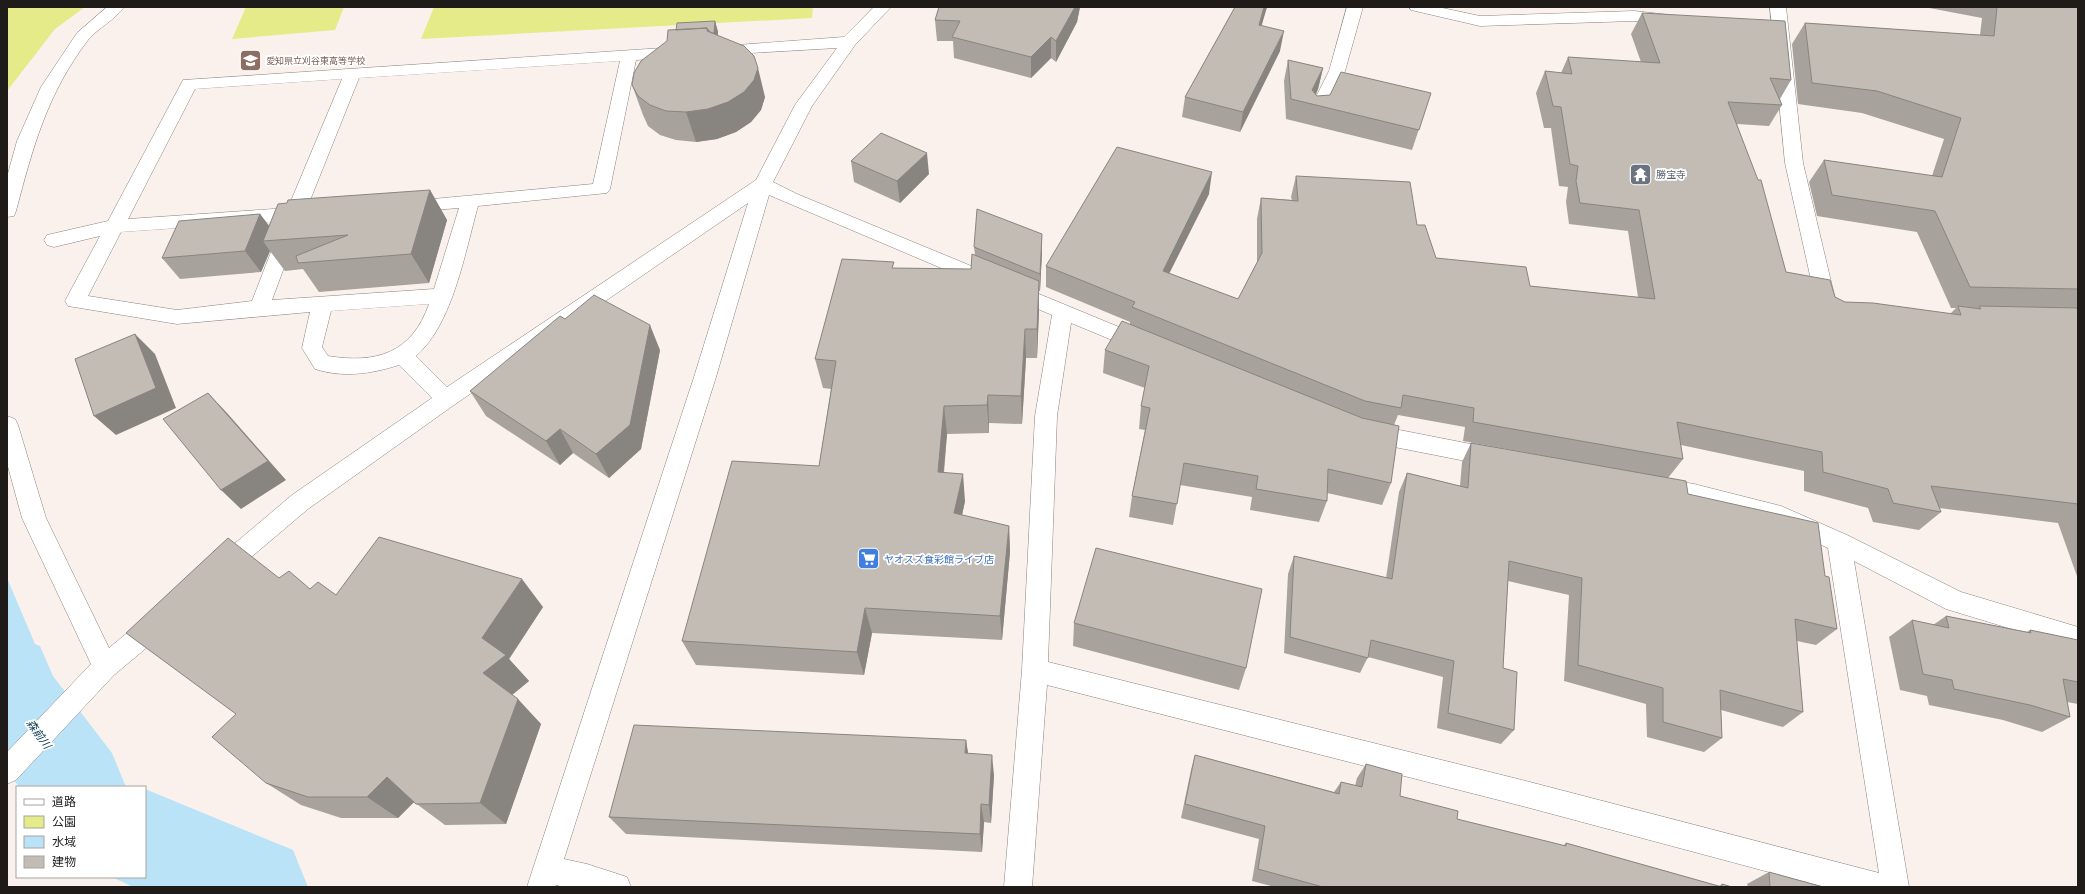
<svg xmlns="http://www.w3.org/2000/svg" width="2085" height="894" viewBox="0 0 2085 894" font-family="'Asap Condensed','Noto Sans JP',sans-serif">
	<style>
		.green { fill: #e5eb88 }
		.water { fill: #bae3f7 }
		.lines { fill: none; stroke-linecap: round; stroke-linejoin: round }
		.river { fill: #bae3f7; fill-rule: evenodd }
		.minor-casing { stroke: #8b827e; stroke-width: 1 }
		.minor { fill: #fff; fill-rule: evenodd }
		.wall { fill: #a7a29c }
		.shaded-wall { fill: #88847f }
		.building { fill: #c2bcb5; stroke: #88847f }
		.labels { text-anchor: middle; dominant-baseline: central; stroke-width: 3.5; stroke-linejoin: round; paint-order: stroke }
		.far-education-label { font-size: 9px; fill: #785e54; stroke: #fff; text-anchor: start }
		.worship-label { font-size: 10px; fill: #5b616d; stroke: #fff; text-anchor: start }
		.shop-label { font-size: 10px; fill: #366cbe; stroke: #fff; text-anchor: start }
		.water-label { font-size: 11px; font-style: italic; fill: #00374a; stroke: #fff }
	</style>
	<rect width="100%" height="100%" fill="#fbf1ec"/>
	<path class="green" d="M7,7H85L55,29L7,91Z
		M246,7H344L335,30L232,39Z
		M434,7H813L812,18L421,39Z"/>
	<path class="water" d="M7,578L52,684L7,733Z"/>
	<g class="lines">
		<path class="river" d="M7,634L40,646L53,676L112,753L126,787H19L7,770Z
			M145,789L293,850L308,887H133L112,877H145Z"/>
		<defs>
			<path id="minor" d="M107,7H124C115,20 98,28 88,40C47,94 33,147 16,211L14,216L7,217V177L17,141L41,87L77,33Z
				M874,7H891L855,45L812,106L773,182L797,194L1148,339L1151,344L1148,349L1141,352L1071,323L1057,416L1048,662L1526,781L1879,873L1828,548L1776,524L1694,502L1650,494L1647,487L1650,480L1658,478L1694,484L1781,506L1847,535L1961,592L2078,627V649L1946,609L1854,561L1909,887H1825L1526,807L1047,685L1032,887H1004L1022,670L1035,416L1052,315L769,195L716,377L564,859L587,864L627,877L631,887H564L556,885L555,887H527L694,377L748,203L454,405L308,509L229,576L221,579L213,576L209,569L213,562L292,495L432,398L399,365C371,374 343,378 315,369L302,348L310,312L177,324L68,306L65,301L100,236L54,247L47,245L44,240L47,235L108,221L183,80L678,47L684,48L686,52L684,56L678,57L636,60L610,189L607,193L478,206C465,252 453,324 416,356L447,387L756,180L795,105L837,48L716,55L710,53L708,50L710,47L844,37ZM620,61L593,184L401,202L399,206L401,210L408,212L459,208L434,289L272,300L302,219L309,218L311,213L307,208L359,78ZM342,79L288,208L128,219L195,89ZM283,221L252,301L177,310L88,296L121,232ZM429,304C412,353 377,364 328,356L322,347L331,311Z
				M1347,7H1363L1345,71L1324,115L1318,116L1312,115L1309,111L1329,71Z
				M1409,7H1438L1480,16L1634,11L1670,15L1676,17L1678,20L1676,23L1670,25L1634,21L1480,26L1411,10Z
				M1770,7H1786L1803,163L1837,307L1834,312L1827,314L1820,312L1817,307L1785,163Z
				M7,416L15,419L18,425L46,518L109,648L151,613L160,610L169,613L172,621L169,629L114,675L16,780L7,784V752L91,664L22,518L7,463Z
				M1369,424L1496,449L1504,452L1507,458L1504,464L1496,467L1369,442L1361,439L1358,433L1361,427Z"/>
		</defs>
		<use href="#minor" class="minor-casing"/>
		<use href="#minor" class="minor"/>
	</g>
	<path class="wall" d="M939,7H1080L1077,22L1056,62L1051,58L1031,78L954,58L953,41H937L935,20Z
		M1235,7H1267L1261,25L1280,51L1240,132L1182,117L1185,97Z
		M1924,7H2078V579L2058,523L1939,508L1941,512L1919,530L1873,522L1868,508L1804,491V471L1681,445L1683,459L1668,478L1688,494L1825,576L1837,629L1816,645L1797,641L1803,712L1783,727L1721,710L1722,738L1704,752L1647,737L1646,704L1564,681L1569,595L1508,581L1503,668L1514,730L1501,744L1437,728L1443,677L1368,657L1360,673L1284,653L1288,574L1294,556L1386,578L1399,492L1407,473L1460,486L1462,462L1471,443L1605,467L1463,441L1465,427L1398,415L1394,425L1391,483L1382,505L1327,493V501L1319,522L1250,510L1252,497L1180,485L1173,525L1129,517L1132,496L1145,430L1139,429L1141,406L1145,388L1103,373L1105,350L1130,325V322L1046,287V266L1209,194L1169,273L1238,299L1257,262V219L1261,198L1292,200L1291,197L1296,176L1417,225L1436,258L1530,286L1638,297L1628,231L1569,224L1566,202L1568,187L1559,186L1551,128H1544L1536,93L1545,71L1561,73L1568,57L1641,62L1631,34L1642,13L1791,80L1780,99L1782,105L1769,126L1737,124L1786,272L1835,297L1845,302L1950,314L1956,308H1951L1917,232L1817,216L1809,182L1824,160L1932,176L1944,139L1862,113L1798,104L1792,44L1805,23L1980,35L1982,18Z
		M715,21L718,32V35L765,97L761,110L751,122L736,132L717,139L696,142L676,140L660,135L648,126L643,115L632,85L676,30Z
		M1288,60L1323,68L1318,89L1316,95L1317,96L1431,93L1412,150L1286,119L1284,81Z
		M851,161L929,174L900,203L854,182Z
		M430,190L447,220L429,283L319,292L303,269L285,271L270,251L261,272L180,279L162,258L260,214L269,226Z
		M974,247L1042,252L1040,291H1039V311L1037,358H1026L1022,424L989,423V433L947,434L944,473L965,501L962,515L1009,526L1010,552L1002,640L872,633L864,675L696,665L682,641L819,466L831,389L823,388L815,359L895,268L971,269L975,255Z
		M565,319L660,350L641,449L609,478L573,453L560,465L486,416L470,391Z
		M279,578L310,589L336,595L543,607L509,659L529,681L512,695L541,724L506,824L445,825L414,802L398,818H341L301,805L266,783L236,714Z
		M1946,616L2027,632L2030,630L2078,640V704L2067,702L2070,717L2042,732L2003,720L1929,705L1927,696L1900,690L1889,637L1912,620L1933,625Z
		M1074,623L1246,668L1239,690L1073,646Z
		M966,740L968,753L994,775L991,823L984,822L982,852L626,834L609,817Z
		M1195,755L1334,792L1341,782L1355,786L1357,778L1366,764L1400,796L1457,819L1563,846L1566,843L1719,886L1722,884L1732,887H1275L1252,881L1259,839L1181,818L1191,770Z
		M1769,872L1770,887H1748L1747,884Z"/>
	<path class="shaded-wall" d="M1075,7H1080L1077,22L1056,62V41Z
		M1264,7H1267L1256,45L1259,25Z
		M715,21L718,32L717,44L714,33Z
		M1284,31L1280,51L1240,132L1243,112Z
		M1051,37V58L1031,78V57Z
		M758,68L765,97L761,110L751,122L736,132L717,139L696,142L686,112Z
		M1323,68L1318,89L1311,104L1312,90Z
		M927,153L929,174L900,203L897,181Z
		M1212,172L1209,194L1160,292L1163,271Z
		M430,190L447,220L429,283L411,254Z
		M260,214L276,235L263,241L270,251L261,272L245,251Z
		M1042,234V252L1040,291V274Z
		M1039,281V311L1037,358V329Z
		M650,325L660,350L641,449L609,478L596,454Z
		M1025,329L1026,358L1022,424L1021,396Z
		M135,334L155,354L176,408L116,435L94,416Z
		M208,393L227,413L286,480L241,509L221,490Z
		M988,395L989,423V433L987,405Z
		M944,406L947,434L941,500L938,472Z
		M560,429L573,453L560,465L546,441Z
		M963,474L965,501L957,539L954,513Z
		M1009,526L1010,552L1002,640L1000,616Z
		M522,579L543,607L509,659L529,681L507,699L483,673L482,638Z
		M865,608L872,633L864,675L857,652Z
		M518,699L541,724L506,824L480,803Z
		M966,740L969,760L965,753Z
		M992,755L994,775L991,823L989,805Z
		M387,777L417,799L398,818L367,797Z
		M981,804L984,822L982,852L980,834Z"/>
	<path class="building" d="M939,7H1075L1056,41L1051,37L1031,57L952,37L960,21L935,20Z
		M1235,7H1264L1259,25L1284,31L1243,112L1185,97Z
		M1997,7H2078V289L1970,287L1935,211L1832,195L1824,160L1942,177L1961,118L1877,91L1812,83L1805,23L1994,36Z
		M1642,13L1785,21L1791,80L1770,78L1782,105L1728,102L1758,180H1761L1786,272L1830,280L1835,297L1845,302L1873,303L1961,315L1958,306L1981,309L1979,306L2078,308V504L1931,486L1941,512L1893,503L1888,489L1823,472L1822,452L1677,422L1683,459L1473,422L1474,408L1403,395L1401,408L1365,401L1132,307L1135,302L1046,266L1117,147L1212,172L1163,271L1238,299L1262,253L1261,198L1298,201L1296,176L1410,182L1417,225H1425L1436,258L1526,267L1530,286L1655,299L1639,210L1580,203L1576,181L1578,166L1570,164L1561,107L1553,106L1545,71L1572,74L1568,57L1660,63Z
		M715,21L714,33H712L709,31L707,28L676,30L677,23Z
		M707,28V31L744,46L754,56L758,68L754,80L744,92L728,102L708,109L686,112L666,111L650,105L638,96L632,85L634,73L641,61L667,41L668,30Z
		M1288,60L1323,68L1312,90L1317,96L1330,95L1341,72L1431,93L1419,130L1291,99Z
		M881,133L927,153L897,181L851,161Z
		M430,190L411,254L298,263L296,256L348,235L263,241L278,204L287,203L288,200Z
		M977,209L1042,234L1040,274L974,247Z
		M260,214L245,251L162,258L179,221Z
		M972,254L1039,281L1037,329H1025L1021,396L988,395L987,405L944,406L938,472L963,474L954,513L1009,526L1000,616L865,608L857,652L682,641L732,461L819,466L836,361L815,359L842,259L894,262L892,268L971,269Z
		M594,295L650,325L630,425L596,454L560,429L546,441L470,391L560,316L565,319Z
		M1122,321L1362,418L1399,426L1391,483L1328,469L1327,501L1256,489L1258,476L1184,463L1177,504L1132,496L1150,408L1141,406L1149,366L1105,350Z
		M135,334L156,388L94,416L75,359Z
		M208,393L268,461L221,490L163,419Z
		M1471,443L1686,481L1688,494L1818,523L1825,576L1829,577L1837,629L1795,619L1803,712L1720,690L1722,738L1663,722V688L1578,665L1582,578L1509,561L1503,668L1517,672L1514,730L1448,713L1454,661L1371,640L1368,658L1290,637L1294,556L1392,579L1407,473L1468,488Z
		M379,537L522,579L482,638L506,655L483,673L518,699L480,803L416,804L387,777L367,797H308L266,783L212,737L236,714L126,633L228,538L279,578L289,571L310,589L318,582L336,595Z
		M1096,548L1262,589L1246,668L1074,623Z
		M1946,616L2031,633L2030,630L2078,640V682L2063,679L2070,717L2030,705L1954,689L1952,680L1923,674L1912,620L1949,628Z
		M634,725L966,740L965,753L992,755L989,805L981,804L980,834L609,817Z
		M1195,755L1339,794L1341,782L1362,787L1366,764L1402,774L1400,796L1458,811L1457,819L1566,846V843L1722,887V884L1732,887H1323L1258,869L1265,826L1185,804Z
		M1769,872L1823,887H1770Z"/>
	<defs>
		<symbol id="school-square" viewBox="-11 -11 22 22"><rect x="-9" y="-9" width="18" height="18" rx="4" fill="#8d6e63" stroke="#fff"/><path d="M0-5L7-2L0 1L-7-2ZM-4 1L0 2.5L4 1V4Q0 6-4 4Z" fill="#fff"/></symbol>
		<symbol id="temple-square" viewBox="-11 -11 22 22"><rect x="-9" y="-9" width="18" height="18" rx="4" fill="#6b7280" stroke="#fff"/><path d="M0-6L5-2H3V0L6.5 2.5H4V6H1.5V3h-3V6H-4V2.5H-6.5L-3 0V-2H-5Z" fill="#fff"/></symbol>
		<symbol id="supermarket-square" viewBox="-11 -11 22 22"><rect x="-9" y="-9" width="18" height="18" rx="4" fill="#3f7fe0" stroke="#fff"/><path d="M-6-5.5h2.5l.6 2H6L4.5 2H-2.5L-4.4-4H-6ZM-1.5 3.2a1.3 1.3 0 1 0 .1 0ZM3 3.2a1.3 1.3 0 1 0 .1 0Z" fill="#fff"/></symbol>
	</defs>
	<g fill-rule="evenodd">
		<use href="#school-square" x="238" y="48" width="25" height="25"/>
		<use href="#temple-square" x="1628" y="162" width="25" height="25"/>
		<use href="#supermarket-square" x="856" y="546" width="25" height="25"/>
	</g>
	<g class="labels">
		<g class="far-education-label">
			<text x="266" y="61">愛知県立刈谷東高等学校</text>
		</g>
		<g class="worship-label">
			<text x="1656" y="174">勝宝寺</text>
		</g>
		<g class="shop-label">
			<text x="884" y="559">ヤオスズ食彩館ライブ店</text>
		</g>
		<g class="water-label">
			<text transform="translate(39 734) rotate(54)">森前川</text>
		</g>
	</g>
	<rect width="2085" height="894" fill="none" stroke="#1e1b19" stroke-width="16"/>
	<rect x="16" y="786" width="130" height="92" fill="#ffffff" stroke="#a5a4a3"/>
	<rect x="24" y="799" width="20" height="6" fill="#ffffff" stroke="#a5a4a3"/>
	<text x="52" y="806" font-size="12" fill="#1e1b19">道路</text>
	<rect x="24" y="816" width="20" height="12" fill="#e5eb88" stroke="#a5a4a3"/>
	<text x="52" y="826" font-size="12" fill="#1e1b19">公園</text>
	<rect x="24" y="836" width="20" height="12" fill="#bae3f7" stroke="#a5a4a3"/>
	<text x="52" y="846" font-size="12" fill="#1e1b19">水域</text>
	<rect x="24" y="856" width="20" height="12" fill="#c2bcb5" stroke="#a5a4a3"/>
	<text x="52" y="866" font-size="12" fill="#1e1b19">建物</text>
</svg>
